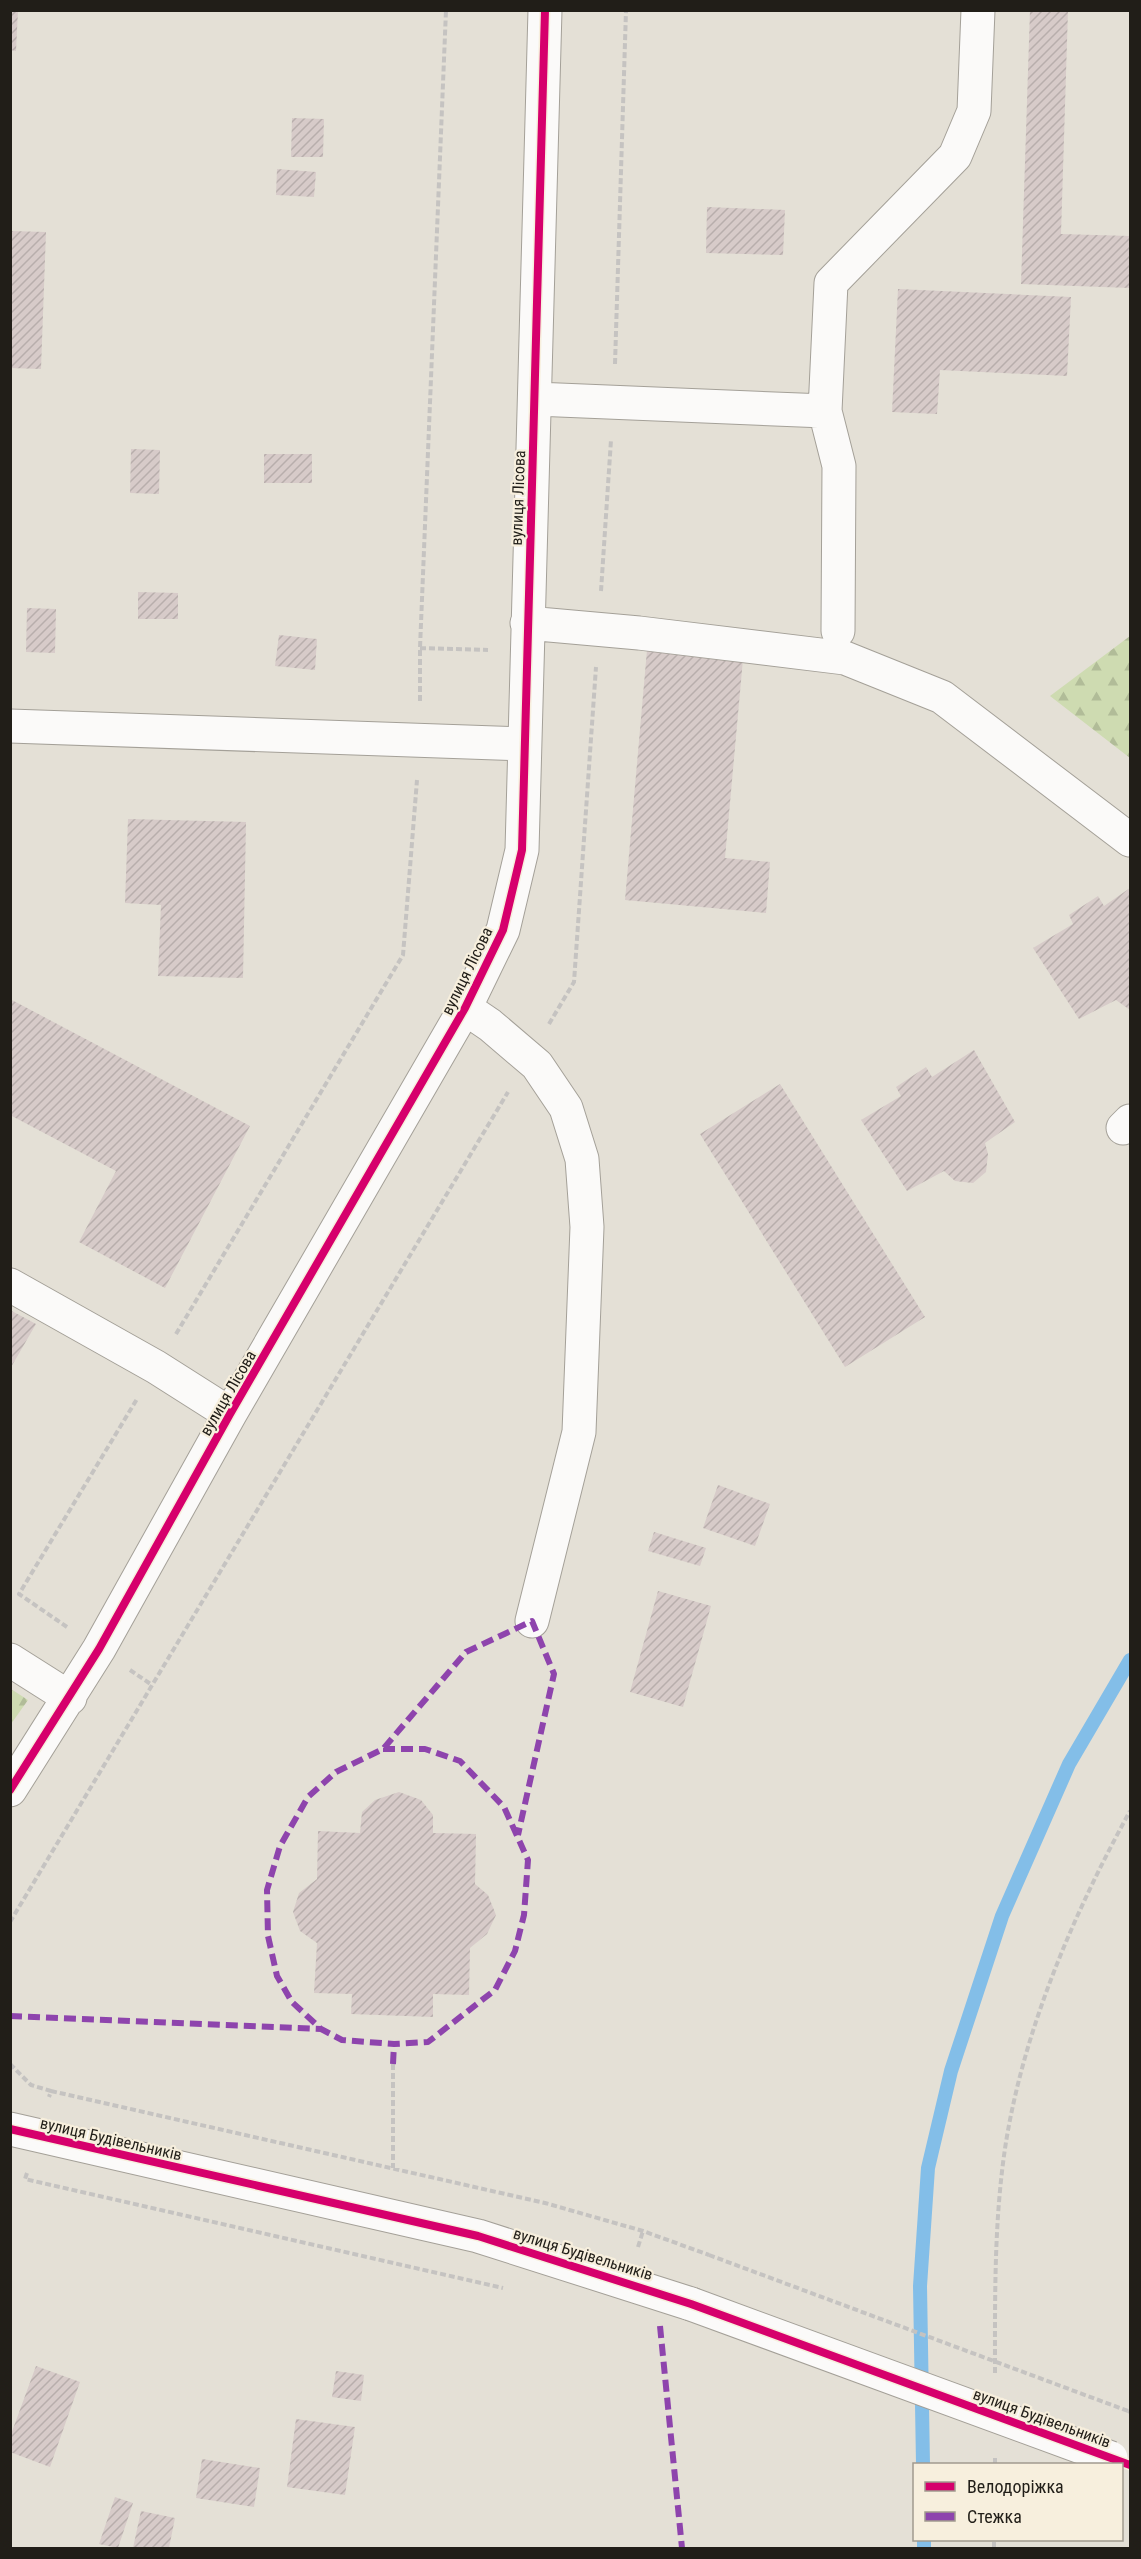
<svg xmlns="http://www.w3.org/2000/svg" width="1141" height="2559" viewBox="0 0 1141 2559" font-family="'Roboto Condensed',sans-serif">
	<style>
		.forest { fill: url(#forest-firs) }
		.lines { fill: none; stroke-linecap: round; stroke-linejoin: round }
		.stream { stroke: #83bee8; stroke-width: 14 }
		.building { fill: url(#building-hatch) }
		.minor-casing { stroke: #a4a098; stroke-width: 35 }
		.path { stroke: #c5c3c1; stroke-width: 4; stroke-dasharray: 6 3; stroke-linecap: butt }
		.minor { stroke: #fbfaf9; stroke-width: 33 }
		.minor-bridge-casing { stroke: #a4a098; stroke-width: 35; stroke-linecap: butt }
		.path-bridge { stroke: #c5c3c1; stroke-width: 4; stroke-dasharray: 6 3; stroke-linecap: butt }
		.minor-bridge { stroke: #fbfaf9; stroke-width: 33 }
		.quiet { stroke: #8e44ad; stroke-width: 6; stroke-dasharray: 12 6; stroke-linecap: butt }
		.cycleway-casing { stroke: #f7efdd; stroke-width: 11 }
		.cycleway { stroke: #d6006c; stroke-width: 8 }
		.labels { text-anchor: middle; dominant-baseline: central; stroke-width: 4.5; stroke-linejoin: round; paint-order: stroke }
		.street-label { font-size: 16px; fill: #211e18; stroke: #f7efdd }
	</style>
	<defs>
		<pattern id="forest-firs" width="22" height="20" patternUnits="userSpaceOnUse" patternTransform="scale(1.5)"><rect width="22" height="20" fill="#cedbb1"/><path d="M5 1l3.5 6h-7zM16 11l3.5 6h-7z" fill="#b1bc98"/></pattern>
		<pattern id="building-hatch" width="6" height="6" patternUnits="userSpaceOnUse" patternTransform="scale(1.5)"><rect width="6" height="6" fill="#d7cbc9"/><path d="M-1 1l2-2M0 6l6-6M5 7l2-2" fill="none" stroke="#b8aeac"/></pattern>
	</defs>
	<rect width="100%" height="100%" fill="#e4e0d6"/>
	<path class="forest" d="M1130,636V758L1050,696Z
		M11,1689L28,1700L11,1724Z"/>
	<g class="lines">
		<path class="stream" d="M923,2464L920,2286L928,2168L951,2071L1002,1916L1069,1764L1130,1660
			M924,2540V2548"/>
	</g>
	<path class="building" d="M10,10H18L16,51L10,50Z
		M1030,10H1068L1061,234L1130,236V288L1021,284Z
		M292,118L324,119L323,157H291Z
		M277,169L316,172L314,197L276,195Z
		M707,207L785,210L783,255L706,253Z
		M10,231L46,232L41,369L10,368Z
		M898,289L1071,297L1067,376L940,370L937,414L892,412Z
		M131,449L160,450L159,494L130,493Z
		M264,454H312V483H264Z
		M138,592L178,593V619H138Z
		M27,608L56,609L55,653L26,652Z
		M279,635L317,639L315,670L275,666Z
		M647,650L743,659L725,858L770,862L766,913L625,900Z
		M128,819L246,822L243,978L158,976L161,905L125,903Z
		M1130,888V1010L1116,1000L1079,1019L1033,948L1073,924L1069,915L1098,896L1104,906Z
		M10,999L250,1126L165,1288L79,1242L116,1171L10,1115Z
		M974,1050L1015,1122L985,1143L988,1154L986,1172L973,1183L955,1181L944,1171L907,1191L861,1120L901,1096L896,1087L926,1067L932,1077Z
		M780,1084L925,1317L845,1367L700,1134Z
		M10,1310L36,1324L10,1369Z
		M718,1485L770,1504L755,1546L703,1528Z
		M654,1532L706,1548L700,1566L648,1551Z
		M658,1591L711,1606L683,1707L630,1692Z
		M399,1792L421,1800L433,1815V1833L476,1834L475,1884L488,1895L496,1915L487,1934L470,1948L469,1995L433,1994V2017L351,2014L352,1994L314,1993L317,1943L300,1931L293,1912L299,1893L317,1879L318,1831L360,1833L362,1812L375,1800Z
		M36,2366L80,2382L50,2467L10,2452V2437Z
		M336,2371L364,2375L361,2401L332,2397Z
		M296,2419L355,2427L345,2495L287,2487Z
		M202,2459L260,2468L254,2507L196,2498Z
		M115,2497L133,2503L118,2548L99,2544Z
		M141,2511L175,2518L169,2548H133Z"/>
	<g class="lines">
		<defs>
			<path id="minor" d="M535,399L825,411
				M527,623L639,633L845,658L942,697L1130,840
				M838,631L839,466L825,411L831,283L955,156L974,111L978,10
				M10,726L524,744
				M465,1008L490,1025L537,1065L566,1108L582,1159L587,1227L579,1432L532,1621
				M1123,1128L1130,1121
				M10,1285L156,1367L230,1414
				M10,1660L70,1698
				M10,1790L99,1649L230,1414L465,1008L503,930L522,850L545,10
				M10,2129L478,2236L691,2304"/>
		</defs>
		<use href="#minor" class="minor-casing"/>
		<path class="path" d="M615,364L626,10
			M601,591L611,440
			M420,648L488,650
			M420,701V648L446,10
			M549,1024L574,982L596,667
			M176,1334L403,955L417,780
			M67,1627L19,1594L137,1399
			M130,1670L152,1685
			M10,1922L508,1092
			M10,2064L31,2085L51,2091L49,2097
			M393,2064V2168
			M51,2091L545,2203L643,2231L709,2255
			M27,2173L25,2179L503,2288
			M638,2247L643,2231
			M995,2373C995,2296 994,2218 1006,2142C1025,2026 1074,1913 1130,1811
			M1128,2411L1130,2412
			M995,2464V2456
			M994,2548V2540"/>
		<use href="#minor" class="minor"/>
		<defs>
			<path id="minor-bridge" d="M691,2304L1111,2458"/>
		</defs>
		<use href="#minor-bridge" class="minor-bridge-casing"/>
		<path class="path-bridge" d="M709,2255L1128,2411"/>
		<use href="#minor-bridge" class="minor-bridge"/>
		<path class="quiet" d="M383,1749H425L460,1761L504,1807L528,1860L524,1915L515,1951L495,1990L428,2042L394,2044L342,2040L321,2029L292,2002L277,1976L268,1936L267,1890L280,1846L308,1797L336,1772L383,1749L466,1652L532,1621L554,1674L518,1835
			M10,2016L321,2029
			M393,2064L394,2044
			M660,2326L682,2548"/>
		<defs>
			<path id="cycleway" d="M10,1790L99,1649L230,1414L465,1008L503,930L522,850L545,10
				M10,2129L478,2236L691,2304L1130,2465"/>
		</defs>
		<use href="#cycleway" class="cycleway-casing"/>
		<use href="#cycleway" class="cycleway"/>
	</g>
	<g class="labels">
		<g class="street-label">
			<text transform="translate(518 498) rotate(-88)">вулиця Лісова</text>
			<text transform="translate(467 971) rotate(-64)">вулиця Лісова</text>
			<text transform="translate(228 1393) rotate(-60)">вулиця Лісова</text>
			<text transform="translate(111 2139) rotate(13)">вулиця Будівельників</text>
			<text transform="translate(583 2254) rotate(17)">вулиця Будівельників</text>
			<text transform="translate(1042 2418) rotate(20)">вулиця Будівельників</text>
		</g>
	</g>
	<rect width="1141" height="2559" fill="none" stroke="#211e18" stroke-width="24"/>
	<rect x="913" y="2463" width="210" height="78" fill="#f7efdd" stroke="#a19b8e" stroke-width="1.5"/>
	<rect x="925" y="2482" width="30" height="9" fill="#d6006c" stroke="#a19b8e" stroke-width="1.5"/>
	<text x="967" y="2493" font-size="18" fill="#211e18">Велодоріжка</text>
	<rect x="925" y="2512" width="30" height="9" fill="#8e44ad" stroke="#a19b8e" stroke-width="1.5"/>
	<text x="967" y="2523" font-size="18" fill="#211e18">Стежка</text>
</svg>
